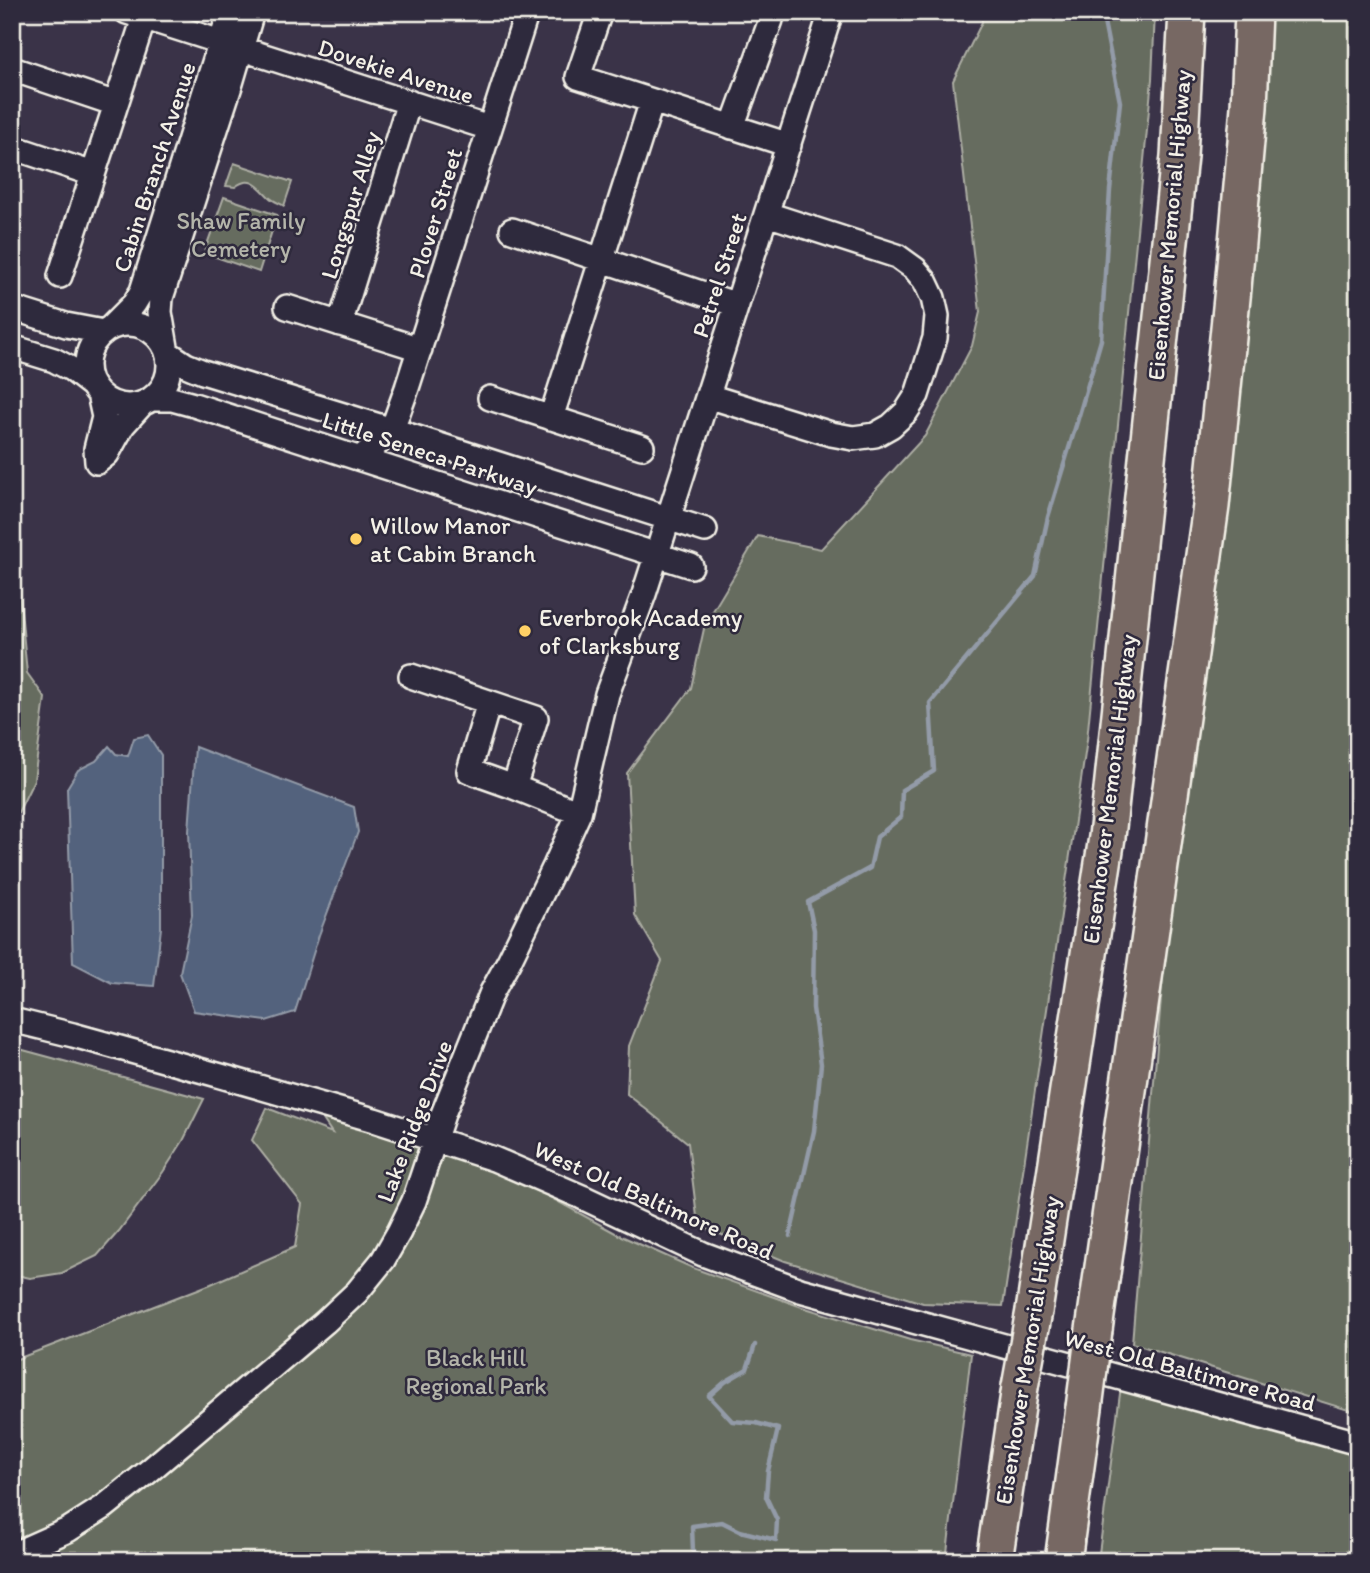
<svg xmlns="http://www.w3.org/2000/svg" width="1370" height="1573" viewBox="0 0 1370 1573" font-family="Itim,sans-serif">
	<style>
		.green { fill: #666c5f; stroke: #adaea4; stroke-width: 2 }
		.water { fill: #53627d; stroke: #939ba8; stroke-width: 2 }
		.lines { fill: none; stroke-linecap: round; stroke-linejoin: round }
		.stream { stroke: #939ba8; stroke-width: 4.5 }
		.minor-casing { stroke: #f4f1e8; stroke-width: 28 }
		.highway-casing { stroke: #f4f1e8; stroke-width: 40 }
		.minor { stroke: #2f2a3d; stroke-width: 23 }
		.highway { stroke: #776864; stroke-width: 35 }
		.highway-bridge-casing { stroke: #f4f1e8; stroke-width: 40; stroke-linecap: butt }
		.highway-bridge { stroke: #776864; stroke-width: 35 }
		.poi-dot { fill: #ffd166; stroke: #2f2a3d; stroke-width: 2.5 }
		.labels { text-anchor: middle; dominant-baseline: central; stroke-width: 5; stroke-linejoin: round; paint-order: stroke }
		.street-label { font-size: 24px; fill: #f4f1e8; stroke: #2f2a3d }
		.park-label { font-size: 24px; fill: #b4b5aa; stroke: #2f2a3d }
		.poi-label { font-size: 24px; fill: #f4f1e8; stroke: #2f2a3d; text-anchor: start }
	</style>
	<rect width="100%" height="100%" fill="#3a3348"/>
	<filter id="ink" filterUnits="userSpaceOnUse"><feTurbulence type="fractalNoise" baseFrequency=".0143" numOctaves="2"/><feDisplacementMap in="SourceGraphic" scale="14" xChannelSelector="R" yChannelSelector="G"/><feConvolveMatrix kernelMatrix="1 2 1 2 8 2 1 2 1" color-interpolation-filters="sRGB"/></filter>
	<g filter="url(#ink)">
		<path class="green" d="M981,12H1155L1152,79L1087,740L1003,1306L923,1303L785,1261L698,1225L688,1143L627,1094L629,1046L662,961L635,915L627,773L691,688L705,624L758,536L821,549L925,436L972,346L980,312L953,81L982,22Z
			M1244,12H1358V1413L1132,1343Z
			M234,163L292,182L284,206C279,203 273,201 269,197C258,186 251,175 235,187L226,186Z
			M224,197L277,215L259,272L204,253Z
			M12,570L18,579L27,673L45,698L34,780L12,825Z
			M12,1047L204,1099L183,1141L163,1172L119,1231L97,1256L62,1273L30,1278L12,1274Z
			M267,1108L332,1133L316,1109L474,1162L548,1196L619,1235L693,1268L802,1307L910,1340L971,1354L946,1561H12V1361L211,1284L295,1247L302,1204L252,1140Z
			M1121,1386L1358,1456V1561H1098Z"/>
		<path class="water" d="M148,735L161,755V928L154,986L112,983L73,963L67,788L78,770L96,761L109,746L116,754L128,756L134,738Z
			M195,747L354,807L358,832L319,935L295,1012L266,1021L194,1011L180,973L192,915L189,831Z"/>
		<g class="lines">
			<path class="stream" d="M790,1236L814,1131L821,1064L813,1008L814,930L808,902L870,868L877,837L901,817L902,790L934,771L930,703L1035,576L1048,517L1077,422L1101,340L1110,190L1120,102L1102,12
				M705,1561L693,1552L692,1526L722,1522L740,1531L776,1540L777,1520L766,1497L768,1471L778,1429L756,1423L732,1421L709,1396L725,1382L747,1369L755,1345"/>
			<defs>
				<path id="minor" d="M127,12L489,128
					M600,12L578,77L789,145
					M12,69L116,104
					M732,127L771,20
					M12,147L93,174
					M512,230L737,305
					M60,276L146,12
					M287,307L420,349
					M12,308L66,325L103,332
					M87 365a41 41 0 1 1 82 0a41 41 0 1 1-82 0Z
					M340,324L409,102
					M111,327L134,304L142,291L230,12
					M12,347L54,360L71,369L93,386
					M166,347L160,312L161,298L231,83L252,12
					M168,353L186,365L203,372L392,430L705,530
					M708,396L831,434L853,438L875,435L891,426L906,412L917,395L935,338L937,316L933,298L925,281L915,269L897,256L767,214
					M490,398L642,447
					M151,399H172L194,405L691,566
					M551,418L652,101
					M361,458L392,430L407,388L527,12
					M97,462L107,454L123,425L143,403
					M97,462L96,449L104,417L99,394
					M411,676L536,718L514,787L579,813
					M489,702L469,771L514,787
					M12,1020L73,1035L214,1074L374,1120L494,1159L582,1197L703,1254L800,1290L1358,1443
					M12,1555L68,1530L104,1507L149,1471L325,1322L357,1292L383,1260L399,1232L414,1201L443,1114L492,992L509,961L555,866L579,813L607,694L644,594L831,12"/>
				<path id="highway" d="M1034,1311L1107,837L1179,156L1187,12
					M1094,1330L1211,506L1233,288L1249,107L1253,12
					M994,1561L1020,1387
					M1063,1561L1084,1408"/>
			</defs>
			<use href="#minor" class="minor-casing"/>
			<use href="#highway" class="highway-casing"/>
			<use href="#minor" class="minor"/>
			<use href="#highway" class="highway"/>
			<defs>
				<path id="highway-bridge" d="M1020,1387L1034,1311
					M1084,1408L1094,1330"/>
			</defs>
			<use href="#highway-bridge" class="highway-bridge-casing"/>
			<use href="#highway-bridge" class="highway-bridge"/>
		</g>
	</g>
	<g class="poi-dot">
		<circle cx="356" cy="539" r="7"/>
		<circle cx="525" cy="631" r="7"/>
	</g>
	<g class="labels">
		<g class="street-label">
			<text transform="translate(396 71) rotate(18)">Dovekie Avenue</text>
			<text transform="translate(154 167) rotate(-72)">Cabin Branch Avenue</text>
			<text transform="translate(350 205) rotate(-73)">Longspur Alley</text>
			<text transform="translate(435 213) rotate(-73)">Plover Street</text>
			<text transform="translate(1169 225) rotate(-85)">Eisenhower Memorial Highway</text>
			<text transform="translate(719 275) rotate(-72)">Petrel Street</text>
			<text transform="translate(430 453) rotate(18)">Little Seneca Parkway</text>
			<text transform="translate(1109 789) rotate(-83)">Eisenhower Memorial Highway</text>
			<text transform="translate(414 1121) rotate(-69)">Lake Ridge Drive</text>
			<text transform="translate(654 1200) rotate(24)">West Old Baltimore Road</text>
			<text transform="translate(1027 1350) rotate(-81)">Eisenhower Memorial Highway</text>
			<text transform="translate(1190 1370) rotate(15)">West Old Baltimore Road</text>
		</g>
		<g class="park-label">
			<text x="241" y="220">Shaw Family<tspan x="241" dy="28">Cemetery</tspan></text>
			<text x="476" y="1357">Black Hill<tspan x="476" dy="28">Regional Park</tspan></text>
		</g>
		<g class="poi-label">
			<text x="370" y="525">Willow Manor<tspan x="370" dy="28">at Cabin Branch</tspan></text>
			<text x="539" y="617">Everbrook Academy<tspan x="539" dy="28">of Clarksburg</tspan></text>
		</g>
	</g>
	<rect width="1370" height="1573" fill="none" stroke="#2f2a3d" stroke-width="42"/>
	<rect x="21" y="21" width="1328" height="1531" fill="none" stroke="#f4f1e8" stroke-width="2.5" filter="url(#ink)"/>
</svg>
